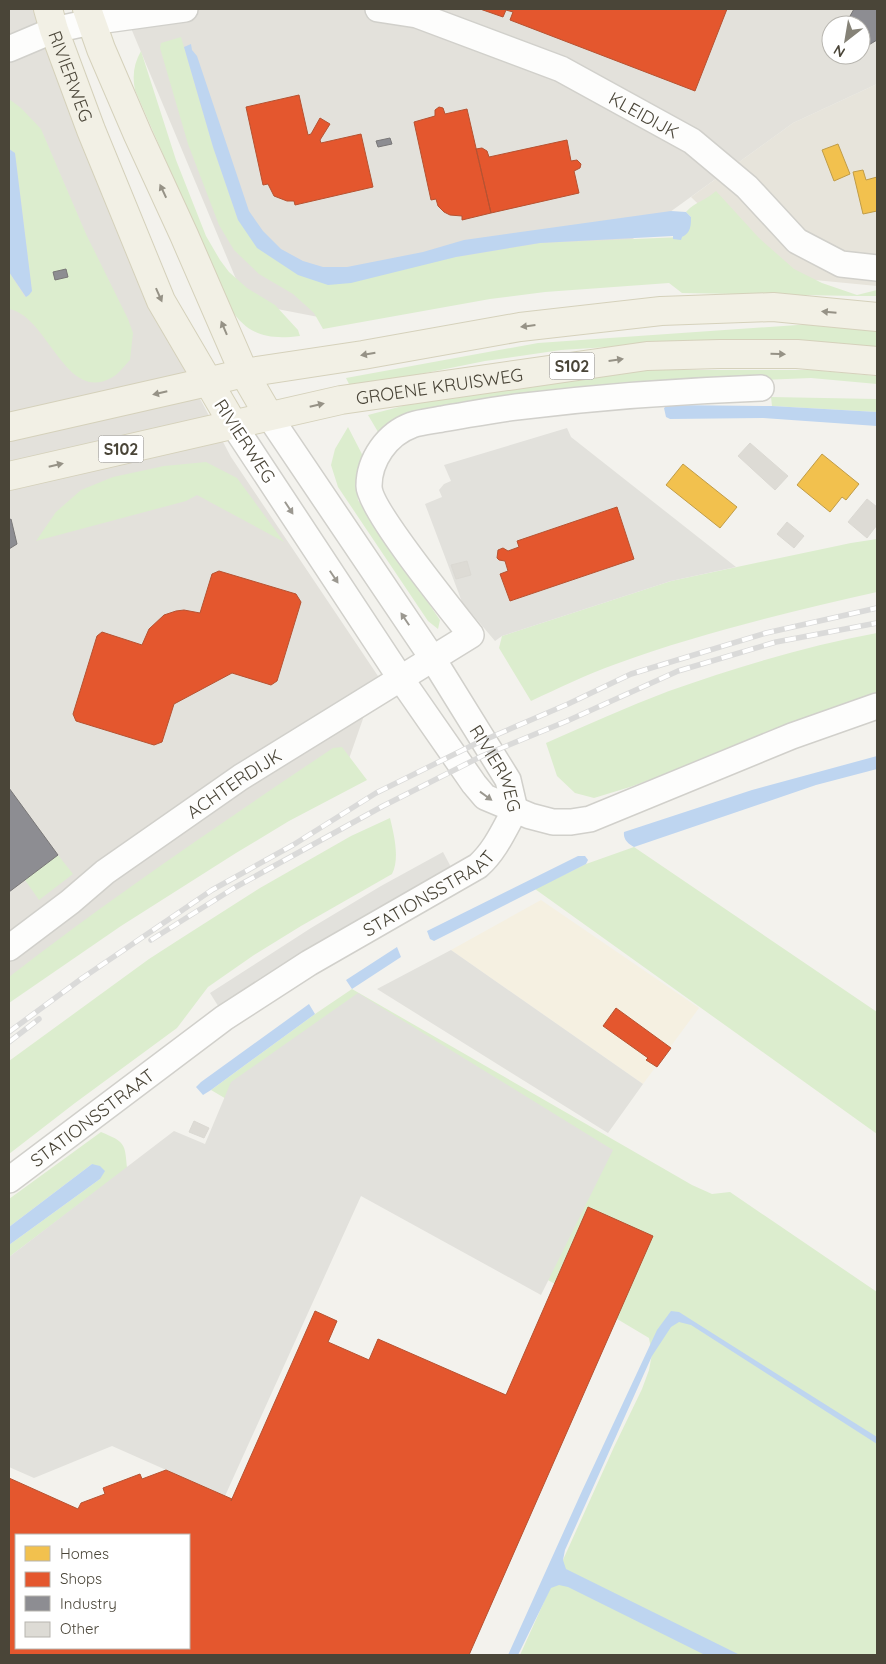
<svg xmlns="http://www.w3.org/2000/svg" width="886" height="1664" viewBox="0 0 886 1664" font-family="Quicksand,sans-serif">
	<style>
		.residential { fill: #e7e4db }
		.commercial { fill: #f5f0e1 }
		.industrial { fill: #e3e1db; fill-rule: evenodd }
		.green { fill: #dcedce }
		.parking { fill: #e2e1dc; fill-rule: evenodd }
		.water { fill: #bed5f0 }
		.homes { fill: #f2c14e; stroke: #c09c47 }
		.shops { fill: #e4572e; stroke: #b65231; fill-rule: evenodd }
		.industry { fill: #8d8d92; stroke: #797777 }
		.building { fill: #dddbd5; stroke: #dbd9d3 }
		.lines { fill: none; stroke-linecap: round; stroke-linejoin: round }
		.minor-casing { stroke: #d1d0cb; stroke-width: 28 }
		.major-casing { stroke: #d5d1bb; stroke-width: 30 }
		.minor { stroke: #fdfdfc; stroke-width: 25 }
		.major { stroke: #f2f0e5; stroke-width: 28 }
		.rail-casing { stroke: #dadad9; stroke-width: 5.5 }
		.rail { stroke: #fff; stroke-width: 4; stroke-dasharray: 11; stroke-linecap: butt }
		.oneway { fill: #969286 }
		.oneway2 { fill: #9b9890 }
		.labels { text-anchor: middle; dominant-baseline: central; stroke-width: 5; stroke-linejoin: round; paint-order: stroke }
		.shield { fill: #fff; stroke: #807d74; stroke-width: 1 }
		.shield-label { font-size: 16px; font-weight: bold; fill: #4a4538 }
		.street-label { font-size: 18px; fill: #4a4538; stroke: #fff }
	</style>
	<rect width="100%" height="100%" fill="#f3f2ed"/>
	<path class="residential" d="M877,84V286L773,276L691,197L793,123Z"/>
	<path class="commercial" d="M541,900L699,1008L643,1084L451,950Z"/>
	<path class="industrial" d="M9,9H40L172,346L231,457L378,676L344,773L9,989Z
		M123,9H877V84L793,123L594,267L339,321L246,303ZM831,25H861V55H831Z"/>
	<path class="green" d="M181,37L213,147L238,220L298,275L456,257L540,243L682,237L691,217L686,212C696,201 705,201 716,191L759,238L794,269L822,283L857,295L877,290V296H857L682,293L669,283L545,292L490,299L323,329L314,313L293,294L259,274L234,250L219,225L188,144L160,48L161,43Z
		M141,51L176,160L206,236L220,260L229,272L247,288L275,305L298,330L300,336C269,340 248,336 230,308L135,90C132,76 134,63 141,51Z
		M9,99L21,108L41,129L86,234L128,319L133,333L130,360C125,365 118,375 111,378C65,403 48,316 9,309V272L25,297L29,295L32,291L15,153L9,149Z
		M826,323L877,327V349L671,343L561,350L485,361L351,388L346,378L538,343Z
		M647,370H813L877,376V384L811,378L666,384L381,437L368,415L441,396L547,379Z
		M771,397L877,399V412L772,406Z
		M348,427L365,460L357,488L358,500L440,620L438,629L428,621L338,487L331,465L335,449Z
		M206,462L237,478L284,542L197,495L186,501L36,541L56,512L81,490L113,477L164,466Z
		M877,539V592C789,612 701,633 616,664C587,674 559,688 531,701L499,648L502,636L671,581L851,543Z
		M877,633V697L630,787L594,798L575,793L557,776L546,743C587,725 627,707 669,691C736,667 807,646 877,633Z
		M342,747L367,780L289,821L236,853L121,926L9,1003V977C113,896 223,822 333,748Z
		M390,818C394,835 400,858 392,874L301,926L254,955L208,987L177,1028L75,1103L9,1154V1061L149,959L180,939L260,888L351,836Z
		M634,847L877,1012V1134L535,889L586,864Z
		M58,855L73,874L39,900L25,880Z
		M352,989L692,1185L712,1194L730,1192L877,1292V1655H520L614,1447L642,1389L649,1370L652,1354L649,1338L597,1307L349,1171L211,1090L315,1014Z
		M101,1132C125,1142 125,1143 127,1168L9,1257V1245L100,1179L92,1164L9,1227V1199Z"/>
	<path class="parking" d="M567,428L571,437L736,567L671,581L502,636L495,641L462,602L425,504L442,497L439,490L444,484L451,481L444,465ZM617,507L634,559L510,601L501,574L508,571L505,561L499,560L497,558L498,550L503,548L508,551L519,547L517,541Z
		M443,852L452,869L384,905L320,943L220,1009L210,993L311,928L381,886Z
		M451,950L643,1084L608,1133L377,989Z
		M358,993L613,1150L541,1295L361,1196L225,1496L112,1446L34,1478L9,1467V1257L174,1131L205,1144L231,1082Z"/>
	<path class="water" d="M191,44L192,50L197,56L249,211L263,231L281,249L303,261L323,267H347L423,252L464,240L671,211L686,212L691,217C691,225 691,233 682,237L681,240L673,239V236L540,243L456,257L351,283L328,285L298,275L257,248L238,220L213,147L184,47Z
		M9,149L15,153L32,291L29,295L26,297L9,272Z
		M668,405L772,406L877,412V426L763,418L670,419L666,417L664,408Z
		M877,756V769L816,785L634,847C628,844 623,839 624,832L752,790Z
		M578,856H585L588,860L586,864L434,941L430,939L427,931Z
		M397,947L401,957L352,989L346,980Z
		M309,1004L315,1014L211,1090L203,1095L196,1087L201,1082Z
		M92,1164L100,1166L105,1171L100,1179L9,1245V1227Z
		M671,1311L679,1312L877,1437V1444L691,1325L679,1322L671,1327L652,1356L565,1550L563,1560L566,1569L740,1655H705L568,1587L559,1585L551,1588L518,1655H508L582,1491L657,1330Z"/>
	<path class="homes" d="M838,144L850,174L834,181L822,150Z
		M863,170L866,180L877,177V211L863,214L853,172Z
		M822,454L859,484L846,500L842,497L830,512L797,485Z
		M683,464L737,507L720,528L666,485Z"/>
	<path class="shops" d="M480,9H727L695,91L510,20L513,12L506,10L503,17Z
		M299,95L308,135L311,134L320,118L330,124L320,140L321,143L361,134L373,187L295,205L294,201H287L274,196L268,184L263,185L246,107Z
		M439,107L443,108L445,114L467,109L491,213L462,220V216L450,215L444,212L438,206L436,199L431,200L414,122L435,116V110Z
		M567,140L571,161L577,160L581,164L580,168L574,171L579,193L491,213L476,149L482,148L487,151L489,157Z
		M617,507L634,559L510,601L500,574L508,571L505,561L499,560L497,558L498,550L503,548L508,551L519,547L517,541Z
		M219,571L296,594L301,602L277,681L271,685L232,673L174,704L162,742L154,745L76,721L73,714L97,636L102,632L142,645L149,629L164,615L176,611L184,610L200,613L212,574Z
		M616,1008L671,1048L657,1067L646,1060L648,1058L603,1026Z
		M588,1207L653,1236L469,1655H9V1478L78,1509L81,1503L105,1494L103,1488L140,1474L142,1479L166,1470L232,1499L231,1501L315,1311L337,1321L328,1342L369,1360L378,1339L506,1395ZM16,1535H189V1648H16Z"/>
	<path class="industry" d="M854,9H877V40L867,46L861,43V25H845Z
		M390,138L392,144L378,147L376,141Z
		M66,269L68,277L55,280L53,272Z
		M11,519L17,544L9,549V520Z
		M9,788L58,855L9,892Z"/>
	<path class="building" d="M750,443L788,476L775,490L738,456Z
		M867,499L877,507V525L867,538L848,522Z
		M787,522L804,536L794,548L777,534Z
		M467,561L471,575L456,579L451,565Z
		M194,1121L209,1128L204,1138L189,1132Z"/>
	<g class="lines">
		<defs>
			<g id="minor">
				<path id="s1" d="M378,9L417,15L561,69L692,141L747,187L797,241L841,264L877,268"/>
				<path d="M9,49L54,30L91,22L185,9"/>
				<path id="s2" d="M269,416L433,659L508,780L515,810"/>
				<path d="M233,424L401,679L474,784L485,797L530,816L553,822H571L590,819L792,736L877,706"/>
				<path id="s3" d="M9,948L70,902L105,872L241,777L471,635C453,612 369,509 369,486C369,460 387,434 412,425C421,422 432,421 442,419C467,415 491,410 516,407C598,397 679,391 761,388"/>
				<path id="s4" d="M9,1180L224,1018L309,963L478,866C495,851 504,830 515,810"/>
			</g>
			<g id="major">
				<path id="s5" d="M48,9L54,30L91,130L161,301L233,424"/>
				<path d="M87,9L101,49L138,135L184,235L244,373L269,416"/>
				<path d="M9,427L207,382L244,373L363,355L520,327L661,311L773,307L877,317"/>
				<path id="s6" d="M9,476L341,400L647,356L720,354H797L877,361"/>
			</g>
		</defs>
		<use href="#minor" class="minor-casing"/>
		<use href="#major" class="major-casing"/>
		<use href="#minor" class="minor"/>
		<use href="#major" class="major"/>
		<defs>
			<path id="rail" d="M151,940L234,888L383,806L482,756L567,721L678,671L776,642L877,623
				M9,1032L81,979L212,890L293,845L376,793L475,744L568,704L631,674L766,633L877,608
				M9,1042L39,1019"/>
		</defs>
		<use href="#rail" class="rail-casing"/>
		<use href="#rail" class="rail"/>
	</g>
	<defs><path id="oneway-solid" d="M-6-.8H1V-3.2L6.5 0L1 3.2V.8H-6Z" transform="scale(1.25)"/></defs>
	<g class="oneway">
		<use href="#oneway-solid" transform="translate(163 191) rotate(-115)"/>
		<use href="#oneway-solid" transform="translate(159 295) rotate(66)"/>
		<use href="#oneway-solid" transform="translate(829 312) rotate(-175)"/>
		<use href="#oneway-solid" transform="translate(528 326) rotate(173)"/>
		<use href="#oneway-solid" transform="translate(224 328) rotate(-113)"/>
		<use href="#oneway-solid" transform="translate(368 354) rotate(170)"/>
		<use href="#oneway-solid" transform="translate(778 354) rotate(1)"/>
		<use href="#oneway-solid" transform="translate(616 360) rotate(-8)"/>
		<use href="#oneway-solid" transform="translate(160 393) rotate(167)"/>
		<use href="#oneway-solid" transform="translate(317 405) rotate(-13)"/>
		<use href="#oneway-solid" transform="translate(56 465) rotate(-13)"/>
	</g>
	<g class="oneway2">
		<use href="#oneway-solid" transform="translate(289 508) rotate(57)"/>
		<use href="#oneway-solid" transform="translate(334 577) rotate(56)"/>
		<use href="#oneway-solid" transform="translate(405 619) rotate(-124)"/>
		<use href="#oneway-solid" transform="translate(486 796) rotate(36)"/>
	</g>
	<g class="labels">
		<g class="shield">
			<rect x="549.5" y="352.5" width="45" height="27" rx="4"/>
			<rect x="98.5" y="435.5" width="45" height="27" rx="4"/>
		</g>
		<g class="shield-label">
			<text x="572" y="366">S102</text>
			<text x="121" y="449">S102</text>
		</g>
		<g class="street-label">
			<text stroke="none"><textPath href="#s5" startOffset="71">RIVIERWEG</textPath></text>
			<text stroke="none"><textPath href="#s1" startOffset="288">KLEIDIJK</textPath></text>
			<text stroke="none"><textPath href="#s6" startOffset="440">GROENE KRUISWEG</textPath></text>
			<text transform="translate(245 441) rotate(57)">RIVIERWEG</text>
			<text stroke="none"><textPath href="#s2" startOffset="420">RIVIERWEG</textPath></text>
			<text stroke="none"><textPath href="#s3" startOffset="279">ACHTERDIJK</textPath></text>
			<text stroke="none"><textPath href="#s4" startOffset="509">STATIONSSTRAAT</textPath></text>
			<text stroke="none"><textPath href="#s4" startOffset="104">STATIONSSTRAAT</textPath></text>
		</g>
	</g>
	<rect width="886" height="1664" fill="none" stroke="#4a4538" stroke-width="20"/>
	<rect x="15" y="1534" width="175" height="115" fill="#ffffff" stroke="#b7b5af"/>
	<rect x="25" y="1546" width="25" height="15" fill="#f2c14e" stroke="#b7b5af"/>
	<text x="60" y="1559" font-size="15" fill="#4a4538">Homes</text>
	<rect x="25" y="1572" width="25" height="15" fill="#e4572e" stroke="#b7b5af"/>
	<text x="60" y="1584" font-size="15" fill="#4a4538">Shops</text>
	<rect x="25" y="1596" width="25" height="15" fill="#8d8d92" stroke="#b7b5af"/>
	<text x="60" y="1609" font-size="15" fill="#4a4538">Industry</text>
	<rect x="25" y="1622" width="25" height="15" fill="#dddbd5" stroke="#b7b5af"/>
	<text x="60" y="1634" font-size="15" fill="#4a4538">Other</text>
	<g transform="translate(846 40) rotate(211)"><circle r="24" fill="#ffffff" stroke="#b7b5af"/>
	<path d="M0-4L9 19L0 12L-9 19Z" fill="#858277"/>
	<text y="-8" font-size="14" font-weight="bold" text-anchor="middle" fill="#4a4538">N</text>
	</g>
</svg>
